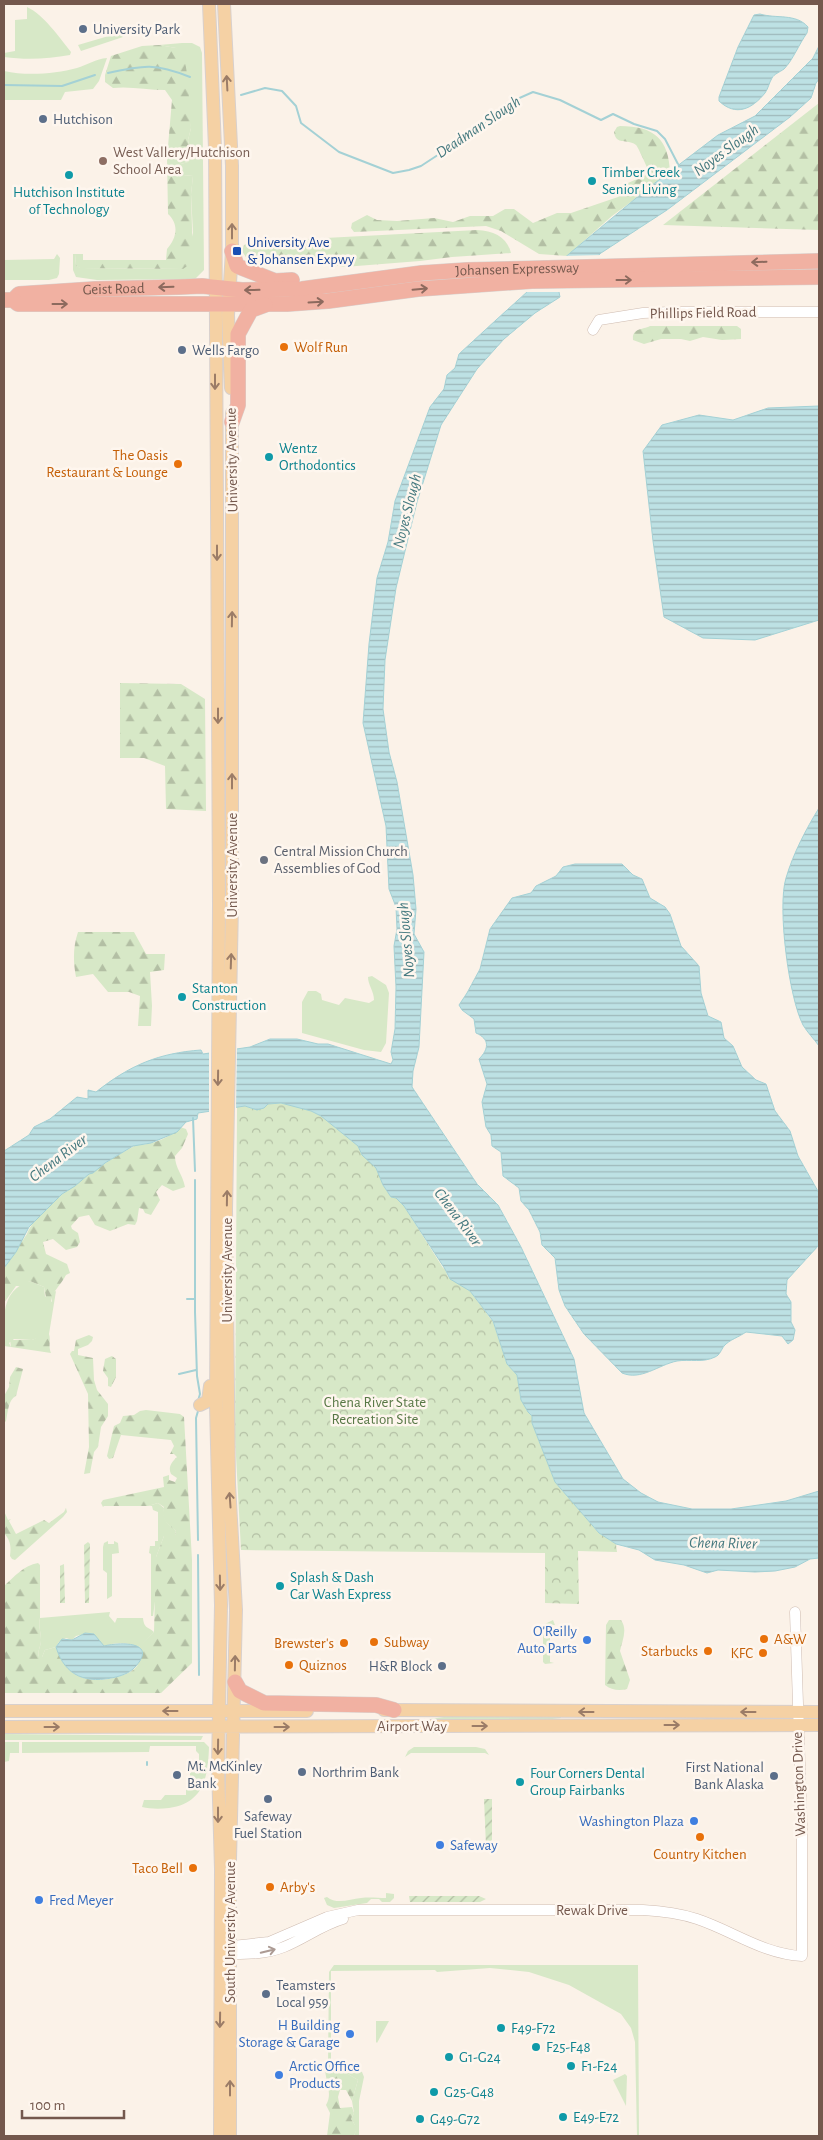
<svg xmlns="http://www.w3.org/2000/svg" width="823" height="2140" viewBox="0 0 823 2140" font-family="'Alegreya Sans',sans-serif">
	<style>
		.grass { fill: #d7e8c7 }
		.forest { fill: url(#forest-firs) }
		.park { fill: url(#park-crowns) }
		.garden { fill: url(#garden-furrows) }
		.water { fill: url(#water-rules); stroke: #a4d1d5 }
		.pier { fill: #fbf2e8 }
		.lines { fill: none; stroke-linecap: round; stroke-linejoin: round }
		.stream { stroke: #a4d1d5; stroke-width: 2 }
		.minor-casing { stroke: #cfbcb1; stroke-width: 11 }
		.major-casing { stroke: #d8d0cd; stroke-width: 14 }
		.highway-casing { stroke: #d8d0cd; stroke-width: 16 }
		.minor { stroke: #fff; stroke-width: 10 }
		.major { stroke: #f5d1a4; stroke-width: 12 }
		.highway { stroke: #f1b1a2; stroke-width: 15 }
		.oneway { stroke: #9b7c67 }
		.oneway2 { stroke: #8d6a5e }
		.oneway3 { stroke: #ac9b94 }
		.service-dot { fill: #5c6f8a; stroke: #fef6ee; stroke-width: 2 }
		.education-dot { fill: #8d6e63; stroke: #fef6ee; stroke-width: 2 }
		.culture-dot { fill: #0f9aa8; stroke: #fef6ee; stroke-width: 2 }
		.transit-dot { fill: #1a4fb4; stroke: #fef6ee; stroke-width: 2 }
		.food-dot { fill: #e8710a; stroke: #fef6ee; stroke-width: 2 }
		.worship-dot { fill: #6b7280; stroke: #fef6ee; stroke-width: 2 }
		.shop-dot { fill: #3f7fe0; stroke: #fef6ee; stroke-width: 2 }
		.labels { text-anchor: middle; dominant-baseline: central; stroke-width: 5; stroke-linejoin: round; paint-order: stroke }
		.service-label { font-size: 15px; fill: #4e5e75; stroke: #fef6ee; text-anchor: start }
		.education-label { font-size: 15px; fill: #785e54; stroke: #fef6ee; text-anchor: start }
		.culture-label { font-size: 15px; fill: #0d838f; stroke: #fef6ee; text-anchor: start }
		.transit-label { font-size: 15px; fill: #164399; stroke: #fef6ee; text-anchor: start }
		.street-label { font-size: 15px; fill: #74584d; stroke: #fef6ee }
		.food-label { font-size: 15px; fill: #c56008; stroke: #fef6ee; text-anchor: start }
		.worship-label { font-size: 15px; fill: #5b616d; stroke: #fef6ee; text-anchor: start }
		.park-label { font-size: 15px; fill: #587846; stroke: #fef6ee }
		.shop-label { font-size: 15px; fill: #366cbe; stroke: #fef6ee; text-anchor: end }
		.water-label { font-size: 16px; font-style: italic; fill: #45797f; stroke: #fef6ee }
	</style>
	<defs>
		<pattern id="forest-firs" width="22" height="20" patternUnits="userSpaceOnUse" patternTransform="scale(1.25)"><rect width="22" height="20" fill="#d7e8c7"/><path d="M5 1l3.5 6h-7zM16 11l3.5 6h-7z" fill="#b3bfa4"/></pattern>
		<pattern id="park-crowns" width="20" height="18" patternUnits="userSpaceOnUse" patternTransform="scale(1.25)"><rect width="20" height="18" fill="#d7e8c7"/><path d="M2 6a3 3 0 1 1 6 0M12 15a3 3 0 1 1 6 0" fill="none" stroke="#b3bfa4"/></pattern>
		<pattern id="garden-furrows" width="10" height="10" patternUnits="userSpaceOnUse" patternTransform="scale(1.25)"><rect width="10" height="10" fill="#d7e8c7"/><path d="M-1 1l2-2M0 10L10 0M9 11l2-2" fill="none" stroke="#b3bfa4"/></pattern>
		<pattern id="water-rules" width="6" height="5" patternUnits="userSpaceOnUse" patternTransform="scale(1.25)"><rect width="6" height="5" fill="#bde1e4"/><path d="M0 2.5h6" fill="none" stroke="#9eb9bb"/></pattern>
	</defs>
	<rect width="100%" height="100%" fill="#fbf2e8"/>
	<path class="grass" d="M27,7C44,15 59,37 71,52L70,55C48,59 26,60 4,57V53L15,51V20L27,19Z
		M119,33L123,37L81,51L78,45Z
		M182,43H192L200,47L202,53L204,270L195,279L97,280L76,277L73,270V254H75L76,266L81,268L183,269L193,233L191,194L193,176L183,175L177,165L188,162L192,158L188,140L191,128L176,48L159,45Z
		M107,58L99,81L93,89L65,92L61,100H4V71C26,76 55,74 77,68C87,65 96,59 107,58Z
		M57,254L60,258L59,274L57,278L49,280H4V260L54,259Z
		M372,976L386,985L389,993L386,1043L381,1052L364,1050L302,1033V1002L308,991H316L321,994L322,1000L339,1005L345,998L369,1003L374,1000C374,991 368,985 368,977Z
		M30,1281L44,1287L45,1296L52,1302V1293L56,1291L49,1334L32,1340L14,1339L9,1343L11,1347L4,1346C4,1318 0,1291 30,1281Z
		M158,1503L164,1508C162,1520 167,1523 176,1531L175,1535L164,1536L156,1557L157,1587L153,1616H151V1554L149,1553L150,1546H155V1541H158V1512L153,1510L152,1506H148Z
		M108,1541V1544H114V1541L118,1543L119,1553L112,1554V1596L107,1599V1573L103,1570V1547L104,1543Z
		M110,1612L109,1616L115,1623L117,1618H143C144,1629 149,1627 154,1632L139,1647C126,1642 118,1642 104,1646L89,1633L76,1636L72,1640L66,1638L59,1642L56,1647L45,1650L42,1657H39C37,1651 41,1647 41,1640C41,1632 38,1626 40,1618Z
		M553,1620L555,1625H550V1662L554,1663L545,1664L543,1662V1625Z
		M451,1716H561V1718L535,1721L423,1720Z
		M4,1734L203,1736L201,1740H4Z
		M4,1742H19V1753H10L9,1761L4,1762Z
		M22,1742H204L209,1747C208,1777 204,1803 169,1808C160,1809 150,1809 142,1807L144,1800H161L165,1795H186V1784L190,1783V1768H199V1754L196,1751V1746H150L149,1752L22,1753Z
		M414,1747H476L485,1749L489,1755L485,1753H411L405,1757L408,1751Z
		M386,1893L394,1894V1898L390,1902H382L379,1899H371L367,1903L334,1908L327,1905L324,1898L327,1897C337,1905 350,1899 361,1898C369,1897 378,1898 386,1898Z
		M334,1965H638L639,2136H637L635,2042L631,2028L621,2014L569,1985L529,1972L490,1968L437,1972L435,1970L331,1971V2070L358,2071L362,2072L364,2077L359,2101V2136H354C357,2128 356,2126 351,2119L354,2113L352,2101L358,2080L348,2074H333L328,2066L329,1972Z
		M376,2021H389L377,2043L376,2042Z
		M625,2074L627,2076L626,2106L613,2080Z"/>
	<path class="forest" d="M159,45L176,48L184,55L188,80L191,128L188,140L192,158L188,162L177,165L183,175L193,176L191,194L193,262L183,269L80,268L76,266L75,254H83V260H166L167,249C176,239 180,225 168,214L167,158L172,100L165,90C147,90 130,86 113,88L105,82V75L111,56L142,46Z
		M819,103V230L663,225Z
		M620,126C654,126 669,139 670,173L612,216L567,256L539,254L501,231L486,226L354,232L351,228L352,223L367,215L377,220L397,221L434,218L453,222L470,216H493L505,209H514L533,223L557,213H571L618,197L628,183L646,175L648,170C647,167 638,147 636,145C627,138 616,146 614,132L617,127Z
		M477,230C494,231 507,237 511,253L452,257L420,261L344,267L327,264L276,263L258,258L249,262L242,251L244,245L250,242Z
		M650,326H737L741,329V339L722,340L703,337L690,341L681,339H661L644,344L633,340C632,328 642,330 650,326Z
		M120,683L181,684L205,699L206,811L166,809L165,766L144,758H120Z
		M78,932H134L146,954H165L164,970L150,972L152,1006L151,1026H138L140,996L129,992H108L93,974L76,977C73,961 73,947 78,932Z
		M180,1127L186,1129L188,1134L182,1148L175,1156C175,1168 183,1175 185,1187L173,1191L162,1185L156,1192L160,1200L151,1215L145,1213L143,1209L139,1208L137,1221L135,1225L128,1224L110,1231L95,1225L89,1215L79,1217L71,1226L72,1229L78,1233L80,1242L77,1247L66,1250L53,1239L43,1242L46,1254L67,1264L70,1273L66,1275C61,1285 53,1290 51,1302H47L44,1287L30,1281L22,1286H16L4,1303V1268L27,1234C38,1205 109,1159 138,1144C149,1147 173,1136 180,1127Z
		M47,1333L49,1334C51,1340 48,1346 51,1353L11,1347L10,1340H32Z
		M89,1335L93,1337L92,1341L88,1345L78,1349V1355L93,1358L94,1380L97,1390L108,1404V1416L101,1427L98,1447L94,1452L90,1473L84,1474L89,1447L88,1394L70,1354L72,1351H74L76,1340Z
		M112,1356L116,1359V1377L111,1387L108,1386V1378L103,1371L105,1359Z
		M16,1367L23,1369L16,1396C8,1400 8,1412 6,1421L4,1423V1396L9,1387L10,1377Z
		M146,1410L180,1414L184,1417L192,1560V1663L161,1693H4V1586C14,1577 24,1565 38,1563L40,1565V1618C38,1626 41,1632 41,1640C41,1647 37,1651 39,1657H42L45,1650L56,1647C65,1677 88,1685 117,1677C124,1675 133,1672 137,1666C140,1662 140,1655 142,1651L139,1646L154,1632L156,1557L164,1536L165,1534L175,1535L176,1531C168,1524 160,1520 164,1507L158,1503L148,1506H104L103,1507L101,1503L103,1500L164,1487L163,1477L169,1475V1480L175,1482L177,1478L171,1474C168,1467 171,1463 177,1457L174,1454H170L174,1446L171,1440L121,1435L113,1458L109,1459L107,1456L114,1426L120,1423L123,1416L134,1415L140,1411Z
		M66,1508L67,1512L63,1517L15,1560L12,1559L10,1556C11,1547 11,1541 4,1533V1511L8,1520L11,1519L9,1521L16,1534L44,1520L49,1523L64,1512Z
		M609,1620H621C628,1630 622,1641 620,1651L630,1680L627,1689C619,1691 611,1690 605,1685L606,1625Z
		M327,2059L328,2066L333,2074H348L358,2080L352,2101L346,2090H340L338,2097L340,2108L352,2107L354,2113L351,2119L357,2128L354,2136H327L330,2113L326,2105C335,2091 320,2073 327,2059Z"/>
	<path class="park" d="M281,1103L304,1108L321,1116L358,1146L361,1153L376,1168L383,1185L391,1197L396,1198L404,1206L443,1268L445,1269L448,1277L470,1291L493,1322L507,1364L517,1375L520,1396L532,1416V1423L555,1482L599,1533L616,1544L617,1552L578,1551L579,1604L545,1603V1553L241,1550L235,1437L237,1107L245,1106L257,1110L264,1108L268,1104Z"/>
	<path class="garden" d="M88,1542L90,1544L89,1603H85L84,1545Z
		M64,1564L65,1603H60V1566Z
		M484,1799H492V1840L488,1846H486Z
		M409,1896H479L486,1899L480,1902H410Z"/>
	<path class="water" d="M760,14C776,19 796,13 808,27L807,33C799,44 793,60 784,69C780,72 774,74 772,78C769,83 768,89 765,93C752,109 736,117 719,101V97L738,47L754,15Z
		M819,46V79L816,83L811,98L790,117L667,210L601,253L559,292L560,297L535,313L504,339L477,369L441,425L417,502L396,588L385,660L383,709L389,752L397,782L413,875L416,909L414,934L424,952L419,1047L413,1071L412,1087L477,1184L498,1205L521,1247L574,1359L584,1413L623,1479L641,1493L658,1502L692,1509H731L786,1501L819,1491V1558L810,1559L795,1567L775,1571L755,1572L718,1570L707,1573L684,1565L655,1560L639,1550L616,1544L599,1533L555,1482L532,1423V1416L528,1412L521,1400L517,1375L507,1364L493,1321L470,1291L450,1279L445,1269L404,1206L396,1198L391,1197L383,1185L376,1168L362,1155L358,1146L321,1116L311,1111L281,1103L268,1104L264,1108L257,1110L245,1106L198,1113L197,1119L186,1122L177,1132L151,1143L133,1146L105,1163L93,1173L89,1174L75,1186L62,1194L29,1227L16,1252L4,1268V1151L29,1135L34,1127L50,1119L77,1097L88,1099V1090L96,1092C130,1065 159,1053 201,1050L203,1054L250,1047L270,1039H297L318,1044H328L391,1064L393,1060L391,1052L395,1029L396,987L394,946L397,929L396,907L389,889L386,826L363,723L369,644L377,578L388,542L395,501L430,407L444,389L447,375L455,368L459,354L496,320L570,253L647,189L718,135L755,116L813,58Z
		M819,406V620L755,640L703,638L664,617L653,541L643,451L662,425L699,415L733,420L768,408Z
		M819,808V1046C814,1039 807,1032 803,1025C789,998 777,907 786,878C793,854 806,829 819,808Z
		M575,864H622L633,875L642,879L650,898L665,907L670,914L681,946L699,966L701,993L708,1016L721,1022L724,1038L733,1046L742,1067L756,1080L766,1084L775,1111L790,1131L798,1156L819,1193V1245L787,1280L786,1294L791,1302V1322L795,1330L793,1340L788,1344L782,1336L746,1332C739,1337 729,1340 724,1346C721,1350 720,1355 715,1357C703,1363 690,1359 677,1361C658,1365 641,1381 622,1373L584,1334L565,1306L559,1290L555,1258L542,1245L540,1232L529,1210L521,1201L519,1188L503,1176L501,1152L492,1146L491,1135L486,1127L482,1102L487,1084L479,1059C489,1049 490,1039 476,1033L474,1019L462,1010L459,1005L467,993L480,969L490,929L512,898L531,893L536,886L556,876L563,867Z
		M85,1633L94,1634L104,1646C119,1642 158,1641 136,1666C131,1672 124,1675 116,1677C87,1684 65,1677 56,1647L62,1639L72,1640Z"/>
	<path class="pier" d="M603,255L564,292H523L563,256Z
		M237,1047L236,1110L209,1114V1050Z"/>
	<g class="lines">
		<path class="stream" d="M108,73C144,65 155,63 190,77
			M4,85L62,86L95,75
			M241,95L265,88L282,91L296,106L301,123L339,152L393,173L409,170L421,166L482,126L495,112L508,103L533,92L560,100L601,120L613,114L634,124L657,131L665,139L680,168
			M193,1118L195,1171
			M195,1180V1312L197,1376L200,1394L198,1401
			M187,1299H194
			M179,1374L196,1370
			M198,1411L196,1418L198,1540
			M198,1555L199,1675
			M147,1762V1765"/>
		<defs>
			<path id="minor" d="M593,330L599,320L643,313L671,312H819
				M223,1947L269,1942L327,1917L358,1910H643C662,1911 679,1913 697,1919C733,1931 763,1954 802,1956V1827L795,1612
				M223,1954C244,1954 264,1955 284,1947C304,1939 322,1925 343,1919"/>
			<path id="major" d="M209,4L215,148L217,504L219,904L216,1405L221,1605L218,1766L221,1869L220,2136
				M224,4L232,166V251L228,315L231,388
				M200,1405L208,1401L210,1386
				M384,1710L819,1712
				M4,1711H307
				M4,1727L819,1725
				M230,2136V1860L236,1610L229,1484L226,1209L232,904V413"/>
			<g id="highway">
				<path d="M232,251L237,266L275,281L292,280"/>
				<path id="s1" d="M16,297L19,294L95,289L179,287L202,286L242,290L302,289L422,273L467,270L819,261"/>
				<path d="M4,300H13L18,304H287L328,301L418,289L532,281L819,277"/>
				<path d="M232,422L238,405V334L251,310L265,305"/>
				<path d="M235,1682L240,1691L264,1703L376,1705L394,1710"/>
			</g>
		</defs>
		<use href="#minor" class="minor-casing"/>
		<use href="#major" class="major-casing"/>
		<use href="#highway" class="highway-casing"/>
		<use href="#minor" class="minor"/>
		<use href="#major" class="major"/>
		<use href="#highway" class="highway"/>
	</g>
	<defs><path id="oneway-shaft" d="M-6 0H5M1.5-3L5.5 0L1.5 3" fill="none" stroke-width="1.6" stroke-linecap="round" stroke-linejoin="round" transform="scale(1.25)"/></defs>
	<g class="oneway">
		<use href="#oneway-shaft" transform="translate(227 83) rotate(-93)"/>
		<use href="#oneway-shaft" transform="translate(232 231) rotate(-90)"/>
		<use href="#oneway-shaft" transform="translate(215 382) rotate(90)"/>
		<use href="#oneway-shaft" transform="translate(217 553) rotate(90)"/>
		<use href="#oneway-shaft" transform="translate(232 619) rotate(-89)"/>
		<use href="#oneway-shaft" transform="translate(218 716) rotate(90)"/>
		<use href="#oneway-shaft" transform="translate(232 781) rotate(-90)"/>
		<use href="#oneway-shaft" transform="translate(231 961) rotate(-88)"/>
		<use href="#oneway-shaft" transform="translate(218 1078) rotate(91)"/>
		<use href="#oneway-shaft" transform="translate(227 1198) rotate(-89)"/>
		<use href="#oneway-shaft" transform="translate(230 1500) rotate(-94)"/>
		<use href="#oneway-shaft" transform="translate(220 1583) rotate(89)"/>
		<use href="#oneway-shaft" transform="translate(235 1663) rotate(-89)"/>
		<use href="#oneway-shaft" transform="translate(170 1711) rotate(-180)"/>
		<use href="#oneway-shaft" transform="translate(586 1712) rotate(-180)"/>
		<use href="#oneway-shaft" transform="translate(748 1712) rotate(-180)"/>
		<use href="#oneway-shaft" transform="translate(672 1725)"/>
		<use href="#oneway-shaft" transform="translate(480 1726)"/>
		<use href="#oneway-shaft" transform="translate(52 1727)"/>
		<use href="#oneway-shaft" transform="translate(282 1727)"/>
		<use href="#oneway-shaft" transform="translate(218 1747) rotate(91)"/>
		<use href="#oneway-shaft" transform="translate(218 1815) rotate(90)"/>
		<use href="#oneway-shaft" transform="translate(220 2020) rotate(91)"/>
		<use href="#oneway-shaft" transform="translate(230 2088) rotate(-90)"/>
	</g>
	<g class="oneway2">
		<use href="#oneway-shaft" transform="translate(759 262) rotate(178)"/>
		<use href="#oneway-shaft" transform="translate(624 280)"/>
		<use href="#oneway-shaft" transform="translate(166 287) rotate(178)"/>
		<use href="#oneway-shaft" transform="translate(420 289) rotate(-5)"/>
		<use href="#oneway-shaft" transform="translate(252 290) rotate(179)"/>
		<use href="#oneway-shaft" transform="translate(316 302) rotate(-3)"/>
		<use href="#oneway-shaft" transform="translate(60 304)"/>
	</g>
	<use class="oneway3" href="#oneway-shaft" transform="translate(268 1951) rotate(-14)"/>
	<g class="service-dot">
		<circle cx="83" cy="29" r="5"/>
		<circle cx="43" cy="119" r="5"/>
		<circle cx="182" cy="350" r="5"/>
		<circle cx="442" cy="1666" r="5"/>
		<circle cx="302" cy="1772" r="5"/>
		<circle cx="177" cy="1775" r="5"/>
		<circle cx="774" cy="1776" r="5"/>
		<circle cx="268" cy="1799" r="5"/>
		<circle cx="266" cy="1994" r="5"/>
	</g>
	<circle class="education-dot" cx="103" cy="161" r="5"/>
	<g class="culture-dot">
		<circle cx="69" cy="175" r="5"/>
		<circle cx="592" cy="181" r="5"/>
		<circle cx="269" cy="457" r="5"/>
		<circle cx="182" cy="997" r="5"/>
		<circle cx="280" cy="1586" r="5"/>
		<circle cx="520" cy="1782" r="5"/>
		<circle cx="501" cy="2028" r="5"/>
		<circle cx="536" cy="2047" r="5"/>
		<circle cx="449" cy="2057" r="5"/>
		<circle cx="571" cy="2066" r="5"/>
		<circle cx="434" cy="2092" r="5"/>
		<circle cx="563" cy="2117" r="5"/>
		<circle cx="420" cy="2119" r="5"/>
	</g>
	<rect class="transit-dot" x="232" y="246" width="10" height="10" rx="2.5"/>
	<g class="food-dot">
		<circle cx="284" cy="347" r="5"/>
		<circle cx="178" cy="464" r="5"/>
		<circle cx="764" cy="1639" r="5"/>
		<circle cx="374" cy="1642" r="5"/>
		<circle cx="344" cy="1643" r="5"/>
		<circle cx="708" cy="1651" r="5"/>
		<circle cx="763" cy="1653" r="5"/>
		<circle cx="289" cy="1665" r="5"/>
		<circle cx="700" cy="1837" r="5"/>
		<circle cx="193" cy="1868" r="5"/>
		<circle cx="270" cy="1887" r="5"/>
	</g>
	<circle class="worship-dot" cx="264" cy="860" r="5"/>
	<g class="shop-dot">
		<circle cx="587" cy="1640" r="5"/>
		<circle cx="694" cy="1821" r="5"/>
		<circle cx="440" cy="1845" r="5"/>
		<circle cx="39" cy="1900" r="5"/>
		<circle cx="350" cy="2034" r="5"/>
		<circle cx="279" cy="2075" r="5"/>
	</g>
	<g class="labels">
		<g class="service-label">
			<text x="93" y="29">University Park</text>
			<text x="53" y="119">Hutchison</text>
			<text x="192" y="350">Wells Fargo</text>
			<text x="432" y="1666" text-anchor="end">H&amp;R Block</text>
			<text x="187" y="1766">Mt. McKinley<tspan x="187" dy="17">Bank</tspan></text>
			<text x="764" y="1767" text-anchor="end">First National<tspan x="764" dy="17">Bank Alaska</tspan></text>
			<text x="312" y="1772">Northrim Bank</text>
			<text x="268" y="1816" text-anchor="middle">Safeway<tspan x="268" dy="17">Fuel Station</tspan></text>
			<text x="276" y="1985">Teamsters<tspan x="276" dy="17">Local 959</tspan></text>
		</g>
		<g class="education-label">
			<text x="113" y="152">West Vallery/Hutchison<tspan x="113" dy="17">School Area</tspan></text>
		</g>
		<g class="culture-label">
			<text x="602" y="172">Timber Creek<tspan x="602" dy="17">Senior Living</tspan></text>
			<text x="69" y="192" text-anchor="middle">Hutchison Institute<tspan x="69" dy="17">of Technology</tspan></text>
			<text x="279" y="448">Wentz<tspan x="279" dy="17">Orthodontics</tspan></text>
			<text x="192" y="988">Stanton<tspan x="192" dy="17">Construction</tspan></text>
			<text x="290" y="1577">Splash &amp; Dash<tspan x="290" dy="17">Car Wash Express</tspan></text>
			<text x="530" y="1773">Four Corners Dental<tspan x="530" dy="17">Group Fairbanks</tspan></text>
			<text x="511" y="2028">F49-F72</text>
			<text x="546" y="2047">F25-F48</text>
			<text x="459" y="2057">G1-G24</text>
			<text x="581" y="2066">F1-F24</text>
			<text x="444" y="2092">G25-G48</text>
			<text x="573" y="2117">E49-E72</text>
			<text x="430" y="2119">G49-G72</text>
		</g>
		<g class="transit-label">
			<text x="247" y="242">University Ave<tspan x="247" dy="17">&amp; Johansen Expwy</tspan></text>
		</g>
		<g class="street-label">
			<text stroke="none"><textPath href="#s1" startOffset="504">Johansen Expressway</textPath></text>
			<text stroke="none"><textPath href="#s1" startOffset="99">Geist Road</textPath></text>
			<text transform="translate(703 313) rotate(-1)">Phillips Field Road</text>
			<text transform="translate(232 460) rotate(-91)">University Avenue</text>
			<text transform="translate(232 865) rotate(-90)">University Avenue</text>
			<text transform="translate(227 1270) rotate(-90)">University Avenue</text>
			<text x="412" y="1726">Airport Way</text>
			<text transform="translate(799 1784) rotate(-92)">Washington Drive</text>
			<text x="592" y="1910">Rewak Drive</text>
			<text transform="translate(230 1932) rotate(-90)">South University Avenue</text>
		</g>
		<g class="food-label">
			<text x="294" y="347">Wolf Run</text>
			<text x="168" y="455" text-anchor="end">The Oasis<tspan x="168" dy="17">Restaurant &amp; Lounge</tspan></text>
			<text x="774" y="1639">A&amp;W</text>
			<text x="384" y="1642">Subway</text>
			<text x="334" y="1643" text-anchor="end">Brewster's</text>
			<text x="698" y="1651" text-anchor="end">Starbucks</text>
			<text x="753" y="1653" text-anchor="end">KFC</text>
			<text x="299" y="1665">Quiznos</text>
			<text x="700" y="1854" text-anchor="middle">Country Kitchen</text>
			<text x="183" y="1868" text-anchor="end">Taco Bell</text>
			<text x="280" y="1887">Arby's</text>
		</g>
		<g class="worship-label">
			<text x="274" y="851">Central Mission Church<tspan x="274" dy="17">Assemblies of God</tspan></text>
		</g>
		<g class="park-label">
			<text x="375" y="1402">Chena River State<tspan x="375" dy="17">Recreation Site</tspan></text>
		</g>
		<g class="shop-label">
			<text x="577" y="1631">O'Reilly<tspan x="577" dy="17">Auto Parts</tspan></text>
			<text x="684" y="1821">Washington Plaza</text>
			<text x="450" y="1845" text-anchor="start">Safeway</text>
			<text x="49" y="1900" text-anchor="start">Fred Meyer</text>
			<text x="340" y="2025">H Building<tspan x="340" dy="17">Storage &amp; Garage</tspan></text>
			<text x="289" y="2066" text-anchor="start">Arctic Office<tspan x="289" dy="17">Products</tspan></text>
		</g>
		<g class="water-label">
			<text transform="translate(478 127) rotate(-34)">Deadman Slough</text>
			<text transform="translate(726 150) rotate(-36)">Noyes Slough</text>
			<text transform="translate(407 511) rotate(-76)">Noyes Slough</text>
			<text transform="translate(406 940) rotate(-95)">Noyes Slough</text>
			<text transform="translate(58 1158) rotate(-37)">Chena River</text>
			<text transform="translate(458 1217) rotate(53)">Chena River</text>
			<text transform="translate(723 1543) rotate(1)">Chena River</text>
		</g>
	</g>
	<rect width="823" height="2140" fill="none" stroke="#74584d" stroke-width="10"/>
	<path d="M22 2110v8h102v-8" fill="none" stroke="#74584d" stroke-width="2.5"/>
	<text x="30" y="2110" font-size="15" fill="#74584d" stroke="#fef6ee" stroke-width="4" paint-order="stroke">100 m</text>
</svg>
